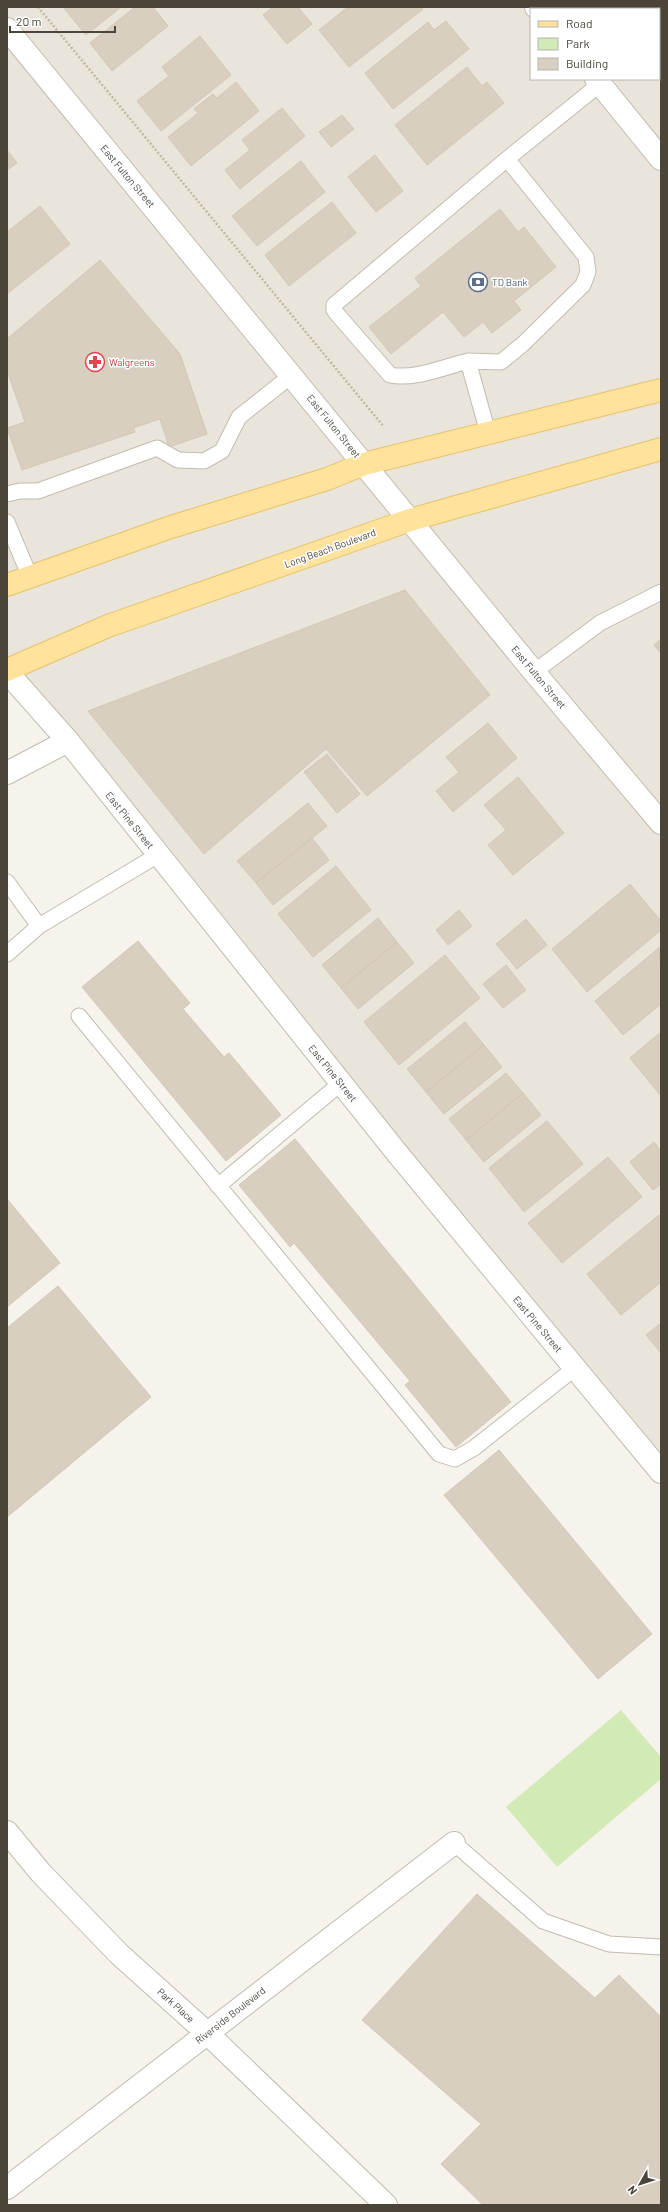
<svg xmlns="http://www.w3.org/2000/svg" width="668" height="2212" viewBox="0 0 668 2212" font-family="Barlow,sans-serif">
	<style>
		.residential { fill: #eae5da; fill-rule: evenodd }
		.green { fill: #d2eab5 }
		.building { fill: #d8cfc1; stroke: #d3c7b4 }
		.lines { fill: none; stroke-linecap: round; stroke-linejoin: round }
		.service-casing { stroke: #c2bbae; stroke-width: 17 }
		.minor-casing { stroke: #c2bbae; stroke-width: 24 }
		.primary-casing { stroke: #e6c16a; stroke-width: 24 }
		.path { stroke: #c4b79f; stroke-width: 2.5; stroke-dasharray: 2 2; stroke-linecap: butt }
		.service { stroke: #fff; stroke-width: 15 }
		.minor { stroke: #fff; stroke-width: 22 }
		.primary { stroke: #ffe39c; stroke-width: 22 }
		.labels { text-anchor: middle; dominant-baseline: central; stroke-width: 3; stroke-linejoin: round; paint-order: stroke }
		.street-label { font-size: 10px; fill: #4b4439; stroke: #fff }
		.service-label { font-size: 10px; fill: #4e5e75; stroke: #fff; text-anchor: start }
		.health-label { font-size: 10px; fill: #be3a42; stroke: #fff; text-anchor: start }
	</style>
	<rect width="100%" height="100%" fill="#f6f3ec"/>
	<path class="residential" d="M7,7H661V1473L7,673ZM531,9H659V79H531Z"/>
	<path class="green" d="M621,1710L661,1757V1779L557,1867L506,1807Z"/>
	<path class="building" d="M63,7H121L86,35Z
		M135,7H153L168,26L112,71L90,43Z
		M273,7H298L312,24L287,44L263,15Z
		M348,7H421L423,9L349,67L319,30Z
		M661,7V45L659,43L658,9Z
		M446,21L469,49L393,109L365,73L428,22L434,30Z
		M200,36L231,75L161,131L137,101L169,76L162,67Z
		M467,67L482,86L487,82L504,103L427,165L395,125Z
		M236,82L259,111L191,166L168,137L198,113L194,109L213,94L217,98Z
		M282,108L305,136L240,189L225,170L250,150L242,140Z
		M342,115L354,129L331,147L319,132Z
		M7,150L17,163L7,170Z
		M375,155L403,191L376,212L348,177Z
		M301,161L325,192L257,246L232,216Z
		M332,202L356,233L289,286L265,255Z
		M40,206L70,244L7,294V232Z
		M500,209L518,232L524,227L556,267L514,301L521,310L492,333L483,322L464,337L443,312L391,354L369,327L421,286L415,278Z
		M100,260L180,354L207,434L169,447L160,419L133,428L135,432L22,470L7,428L25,422L7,370V339Z
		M405,590L490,695L367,796L326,749L204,854L88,711Z
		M661,639V653L654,645Z
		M488,723L517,758L453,812L436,791L459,772L446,757Z
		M327,754L360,794L337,813L304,772Z
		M518,777L564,833L513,875L488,845L506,830L484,805Z
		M308,803L327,826L256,883L237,861Z
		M312,838L329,860L273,905L256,883Z
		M336,866L371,910L313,957L278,914Z
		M630,884L661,921V930L587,992L552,949Z
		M459,910L472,926L448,945L436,930Z
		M378,918L397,942L341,988L322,965Z
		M526,919L547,945L517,969L496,944Z
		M138,941L190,1003L183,1009L224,1057L229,1053L281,1115L226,1161L82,987Z
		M397,942L414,963L358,1009L341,988Z
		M660,947L661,1004L623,1035L595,1001Z
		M445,955L480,998L399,1065L364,1022Z
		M506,965L526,990L503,1008L483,984Z
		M465,1022L484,1045L426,1092L407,1069Z
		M661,1032V1096L630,1058Z
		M484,1045L502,1067L444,1114L426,1092Z
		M506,1073L523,1093L466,1140L449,1119Z
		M523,1093L541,1115L484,1162L466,1140Z
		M547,1121L583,1164L524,1212L489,1168Z
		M295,1139L511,1402L456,1447L405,1385L410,1381L294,1243L290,1247L239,1185Z
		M654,1142L661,1151V1184L653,1190L630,1162Z
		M608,1157L642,1197L562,1263L528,1223Z
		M7,1199L60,1263L7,1307Z
		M659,1215L661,1218V1282L621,1315L587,1274Z
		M58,1286L151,1397L7,1517V1328Z
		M661,1323V1353L646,1335Z
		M499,1450L652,1634L598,1679L444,1495Z
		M477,1894L595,1998L619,1975L661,2017V2205H483L441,2164L481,2124L362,2020Z"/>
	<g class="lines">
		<defs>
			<path id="service" d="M468,361L501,362L523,344L583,285L588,272L586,257L507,159
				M488,433L468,361C444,367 414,380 390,375L337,314L334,310V305L507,159L600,84
				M7,494L20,491H38L157,448L178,460L204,461L222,451L239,417L292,375
				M7,522L30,577
				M534,672L600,623L661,592
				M7,882L39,926L7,954
				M39,926L158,855
				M79,1016L439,1454L455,1459L474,1448L575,1368
				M218,1186L341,1083
				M454,1843L543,1921L609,1944L661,1947"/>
			<path id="minor" d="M536,7L538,9
				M7,29L534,672L661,823
				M596,79L661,159
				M7,672L68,741L397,1153L661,1472
				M7,773L68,741
				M7,1832L41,1873L119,1954L207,2033L386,2205
				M7,2188L454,1843"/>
			<path id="primary" d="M7,585L168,528L327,479L364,464L661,390
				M7,670L108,626L410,520L661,449"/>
		</defs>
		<use href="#service" class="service-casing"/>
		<use href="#minor" class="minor-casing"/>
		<use href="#primary" class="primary-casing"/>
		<path class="path" d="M38,7L384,427"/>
		<use href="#service" class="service"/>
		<use href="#minor" class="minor"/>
		<use href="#primary" class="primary"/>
	</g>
	<defs>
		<symbol id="bank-ring" viewBox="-11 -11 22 22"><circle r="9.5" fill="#fff" stroke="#5c6f8a" stroke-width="1.5"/><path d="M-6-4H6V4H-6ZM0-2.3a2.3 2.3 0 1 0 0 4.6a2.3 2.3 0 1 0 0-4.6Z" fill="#5c6f8a"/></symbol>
		<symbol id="pharmacy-ring" viewBox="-11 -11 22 22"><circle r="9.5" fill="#fff" stroke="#e0444e" stroke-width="1.5"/><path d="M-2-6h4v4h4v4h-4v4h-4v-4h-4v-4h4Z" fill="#e0444e"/></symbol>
	</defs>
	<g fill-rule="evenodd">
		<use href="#bank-ring" x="467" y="271" width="22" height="22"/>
		<use href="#pharmacy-ring" x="84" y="351" width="22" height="22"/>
	</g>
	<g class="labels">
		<g class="street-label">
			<text transform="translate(128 176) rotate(50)">East Fulton Street</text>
			<text transform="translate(334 426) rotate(51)">East Fulton Street</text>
			<text transform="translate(330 548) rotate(-20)">Long Beach Boulevard</text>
			<text transform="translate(539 677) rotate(50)">East Fulton Street</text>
			<text transform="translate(130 820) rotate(51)">East Pine Street</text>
			<text transform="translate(333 1073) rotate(51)">East Pine Street</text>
			<text transform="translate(538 1324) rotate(50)">East Pine Street</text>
			<text transform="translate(176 2005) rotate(42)">Park Place</text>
			<text transform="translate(230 2015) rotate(-38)">Riverside Boulevard</text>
		</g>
		<g class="service-label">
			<text x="492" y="282">TD Bank</text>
		</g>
		<g class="health-label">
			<text x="109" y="362">Walgreens</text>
		</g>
	</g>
	<rect width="668" height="2212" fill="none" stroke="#4b4439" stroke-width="16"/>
	<rect x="530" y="8" width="130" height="72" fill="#ffffff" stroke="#b7b4b0"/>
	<rect x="538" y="21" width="20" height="6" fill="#ffe39c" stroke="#b7b4b0"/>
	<text x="566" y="28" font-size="12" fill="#4b4439">Road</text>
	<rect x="538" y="38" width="20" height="12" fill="#d2eab5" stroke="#b7b4b0"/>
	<text x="566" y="48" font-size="12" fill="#4b4439">Park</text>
	<rect x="538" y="58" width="20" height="12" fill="#d8cfc1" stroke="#b7b4b0"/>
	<text x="566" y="68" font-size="12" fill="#4b4439">Building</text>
	<g transform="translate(640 2184) rotate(231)" stroke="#ffffff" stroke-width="3" paint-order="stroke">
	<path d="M0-3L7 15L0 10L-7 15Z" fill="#4b4439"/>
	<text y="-6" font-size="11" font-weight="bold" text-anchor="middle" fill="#4b4439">N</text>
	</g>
	<path d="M10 26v6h105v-6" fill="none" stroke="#4b4439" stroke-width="2"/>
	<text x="16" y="26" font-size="12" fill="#4b4439" stroke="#ffffff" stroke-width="3" paint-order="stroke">20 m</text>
</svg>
